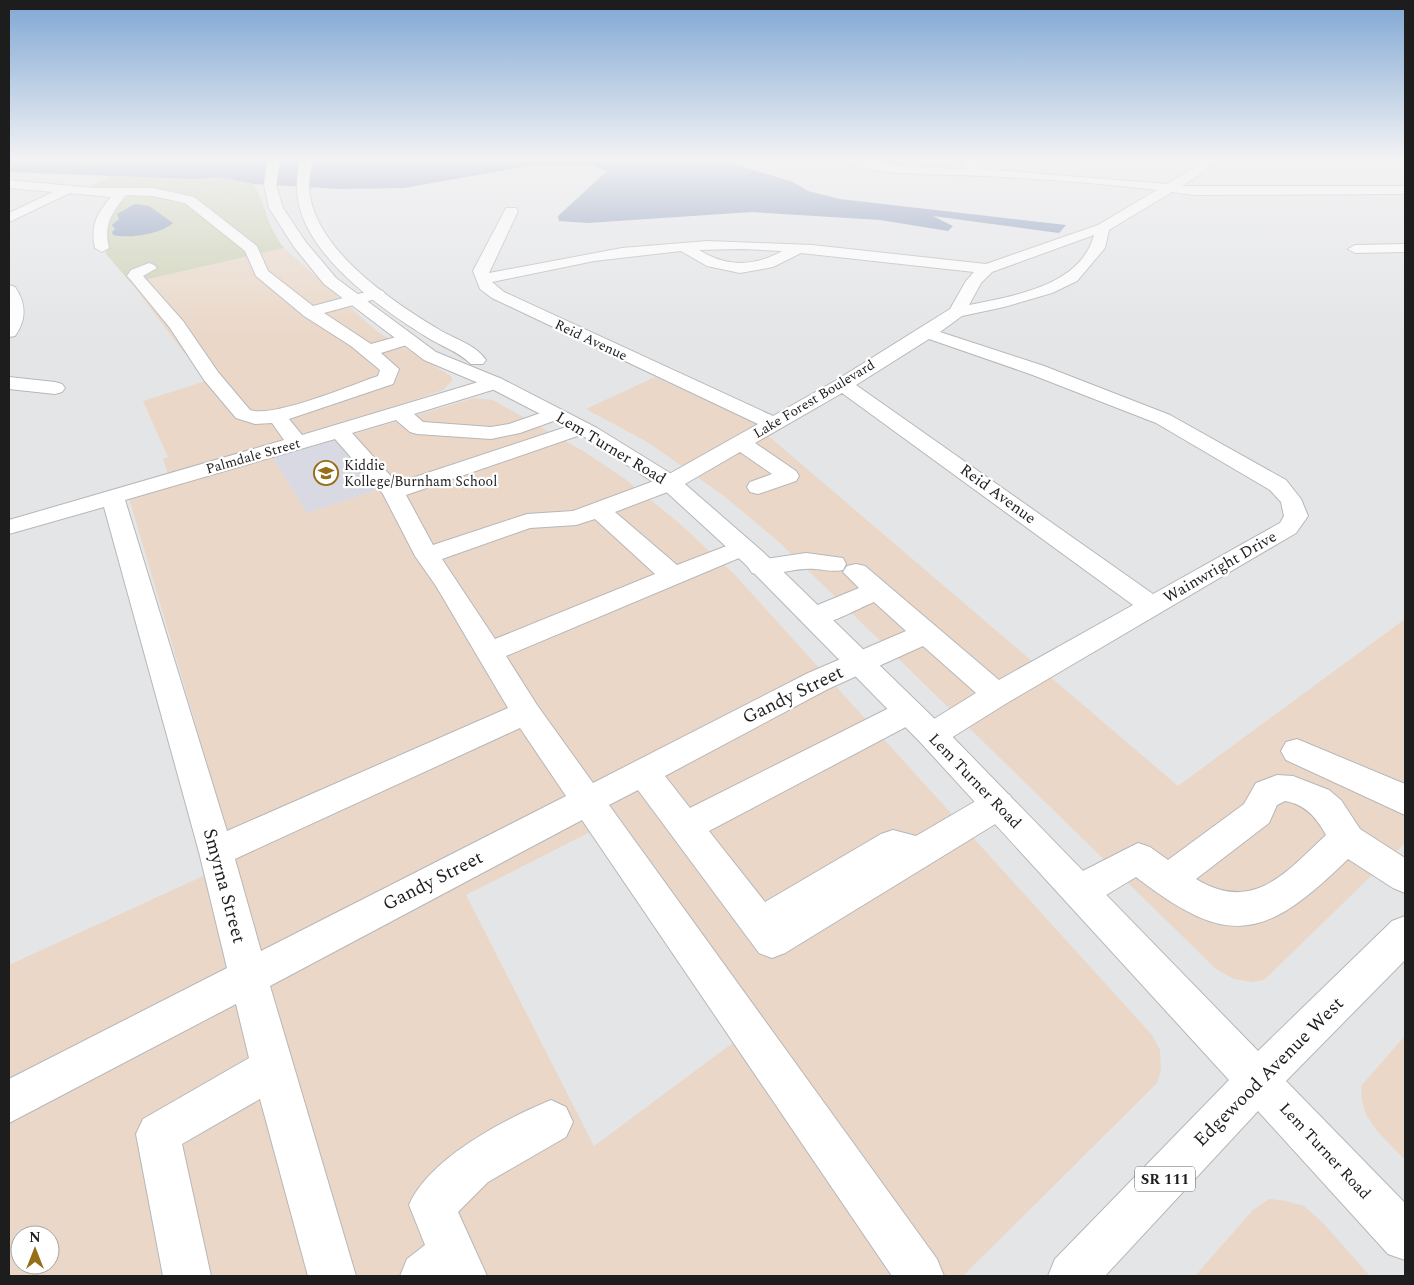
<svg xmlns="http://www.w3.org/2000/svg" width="1414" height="1285" viewBox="0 0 1414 1285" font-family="Spectral,serif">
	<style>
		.commercial { fill: #ead7c7; fill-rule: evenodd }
		.built { fill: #d8d9e2 }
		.green { fill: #cad0b0 }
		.water { fill: #8193b7 }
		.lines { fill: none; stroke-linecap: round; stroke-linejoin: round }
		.minor-casing { stroke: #b7b7b9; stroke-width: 2 }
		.major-casing { stroke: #b7b7b9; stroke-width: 2 }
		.path { stroke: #a6a7a9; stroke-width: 1; stroke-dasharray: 0.5 2; stroke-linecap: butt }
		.minor { fill: #fff; fill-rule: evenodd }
		.major { fill: #fff; fill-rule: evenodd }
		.labels { text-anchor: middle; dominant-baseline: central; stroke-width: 4.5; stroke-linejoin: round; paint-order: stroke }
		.far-street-label { font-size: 14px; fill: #1d1d1e; stroke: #fff }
		.far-poi-label { font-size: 14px; fill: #1d1d1e; stroke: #fff; text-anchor: start }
		.shield { fill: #fff; stroke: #616162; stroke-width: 1 }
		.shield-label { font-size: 15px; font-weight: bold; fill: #1d1d1e }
		.street-label { font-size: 16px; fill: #1d1d1e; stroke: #fff }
		.near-street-label { font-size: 19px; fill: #1d1d1e; stroke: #fff }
	</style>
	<rect width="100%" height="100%" fill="#e4e5e7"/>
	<path class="commercial" d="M284,248L378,332L451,376L452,381L443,390L401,404L168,474L163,459L168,457L143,401L206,381L131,283Z
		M655,377L751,421L1178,786L1405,619V843L1264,980L1252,982L1234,979L1216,969L779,542L724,496L649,443L586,409Z
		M474,398L493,400L583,451L625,479L679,523L734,574L1152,1035L1160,1050L1161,1070L1157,1083L963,1276H9V965L236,861L129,498L273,458L307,513L383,488L338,439ZM590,832L738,1039L594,1146L466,895ZM20,1235H50V1265H20Z
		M1405,1036V1160L1378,1132L1366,1115L1362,1100L1361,1086Z
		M1269,1199L1287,1201L1304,1206L1323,1223L1370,1276H1195L1253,1210Z"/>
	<path class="built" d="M338,439L383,488L307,513L273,458Z"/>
	<path class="green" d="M112,176L194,179L219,177L254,184C266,207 267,226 284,248L131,283L106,254L105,230L109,215L121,200L139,190L87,188Z"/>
	<path class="water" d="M9,159H727L737,165L793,182L808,191L840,199L1066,225L1059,233L933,216L953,226L948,231L880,220L752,212L588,223L559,221L558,216L607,171L592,165H534L404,188L340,189L254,184L219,177L194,179L9,172Z
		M135,204L149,206L173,223C161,234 129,239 113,235L112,232L115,229L112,225L119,219L117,214Z"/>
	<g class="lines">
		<defs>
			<path id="minor" d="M841,159H862L913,167L965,169L962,159H976L973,162L975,166L992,170L1167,184L1208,159H1223L1182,186H1405V194L1194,195L1172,192L1109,230L1105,248L1077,281L1052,293L1004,307L962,316L940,332L1044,366L1170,415L1286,480L1301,499L1308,516L1296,533L1007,703L943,743L932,747L921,743L917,735L921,727L976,693L923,646L828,689L665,776L690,808L897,704L908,701L919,704L923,712L919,720L709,831L765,902L881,834L893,830L916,836L986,795L998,791L1010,795L1014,805L1010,815L785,953L772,958L759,953L638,790L609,805L937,1259L944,1276H892L582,820L270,986L356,1276H308L260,1099L182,1144L211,1276H163L136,1134L143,1119L249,1058L236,1004L9,1123V1079L227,968L199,852L104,507L9,534V520L284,440L272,423L255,424L236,418L204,380L170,328L130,279L127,276L131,270L149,263L154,265L157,268L143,276L183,321L218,372L250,410C274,418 351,385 378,376L380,370L351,346L304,316L256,276L245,251L185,203L153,196L126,195C112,213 103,224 109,248L102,252L95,248C90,226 97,213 111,197L70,193L9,222V213L53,192L9,188V180L93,188H153L194,197L257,246L268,271L313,306L377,289L383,291L385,294L383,297L324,313L371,344L407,334L413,335L416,339L413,343L381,353L399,369L393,384L289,419L302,435L495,377L502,379L504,383L502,387L414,414L423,422L491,427L509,424L555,408L562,410L565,414L562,418L520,433L491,439L417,434L410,432L396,420L352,433L397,483L575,424L582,422L589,424L592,428L589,432L406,495L433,545L527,514L573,511L662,478L758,424L492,298L480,289L473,271L506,208H516L518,211L489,273L622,248L707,241L812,245L986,264L1098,225L1157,190C1100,183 1042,179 985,176C957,174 861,177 841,159ZM1094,235C1081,286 1013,296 969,305L981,283L992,272ZM742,249L782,251C754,267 726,267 699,250ZM681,251L707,266L740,273L773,267L801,253L974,272L966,281L950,309L835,381L773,416L504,292L492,282L594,261ZM929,339L1030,374L1156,423L1270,490L1281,502L1284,516L1280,523L1153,594L856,385ZM842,393L1133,605L999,680L865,566L856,564L847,566L843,572L859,588L803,611L799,617L803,623C824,630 854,610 874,602L906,631L808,673L593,783L537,705L506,656L751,553L754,548L751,543L742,540L677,565L615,512L678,488L740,452L772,474L750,482L747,487L750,492L758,494L796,481L799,476L796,471L755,443ZM335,439L383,494L415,556L436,586L508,708L227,831L125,500ZM595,519L655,574L495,639L442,559L530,528L576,525ZM520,728L566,796L261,951L235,859Z
				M1405,244V252L1355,253L1348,249L1355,245Z
				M9,285L15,287C26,303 27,319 15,336L9,337Z
				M9,377L55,382L62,384L65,388L62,392L55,394L9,389Z
				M806,553L843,558L846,564L843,570C833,572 826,570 815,569C794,567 772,578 752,573L748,567L752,561Z
				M1297,739L1405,784V815L1286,760L1281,751L1286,742Z
				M1277,775L1293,776L1329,790L1341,800L1360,829L1405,858V893L1393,888L1348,859C1266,939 1230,950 1136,877L1093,903L1080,907L1067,903L1062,891L1067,879L1138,843L1150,847L1168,860L1244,804L1256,783ZM1285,801C1305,804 1317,818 1326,835C1286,872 1254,914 1196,879L1269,823L1277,805Z
				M551,1100L566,1107L573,1122L566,1137L488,1182L458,1212L487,1276H400L407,1259L425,1245L409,1205C429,1158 505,1119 551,1100Z"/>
			<path id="major" d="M268,159H280L276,185L283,208L305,241L336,278L436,352L502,379L597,428L678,478L762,551L943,727L1258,1051L1392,921L1405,916V960L1286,1081L1405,1203V1260L1388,1254L1258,1111L1105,1276H1048L1055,1259L1229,1080L921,743L744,563L662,488L583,436L488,387L424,360L324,284L294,247L269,208L264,185Z
				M300,159H312C311,168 309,177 309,186C311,247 391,301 438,329C454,339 475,344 486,360L483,364H471C458,351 440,346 425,336C377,306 296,249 297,186C297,177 299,168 300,159Z"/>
		</defs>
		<use href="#minor" class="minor-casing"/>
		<use href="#major" class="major-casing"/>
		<path class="path" d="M200,185L218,182L236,186L237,189L219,199"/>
		<use href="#minor" class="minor"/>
		<use href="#major" class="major"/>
	</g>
	<linearGradient id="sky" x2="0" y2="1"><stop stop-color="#7fa7d4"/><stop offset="0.47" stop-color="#f3f3f4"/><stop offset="1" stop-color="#f3f3f4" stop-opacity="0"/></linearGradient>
	<rect width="1414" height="339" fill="url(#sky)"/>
	<defs>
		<symbol id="school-ring" viewBox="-11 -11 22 22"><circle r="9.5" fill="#fff" stroke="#956e18" stroke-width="1.5"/><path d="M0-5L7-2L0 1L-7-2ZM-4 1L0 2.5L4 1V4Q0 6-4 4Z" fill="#956e18"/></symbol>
	</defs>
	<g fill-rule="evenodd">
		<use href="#school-ring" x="312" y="459" width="28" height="28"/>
	</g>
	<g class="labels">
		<g class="far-street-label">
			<text transform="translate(591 340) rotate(25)">Reid Avenue</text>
			<text transform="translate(814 399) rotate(-31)">Lake Forest Boulevard</text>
			<text transform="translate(253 456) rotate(-16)">Palmdale Street</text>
		</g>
		<g class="far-poi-label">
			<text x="344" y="465">Kiddie<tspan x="344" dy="16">Kollege/Burnham School</tspan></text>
		</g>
		<rect class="shield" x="1135" y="1166.5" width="60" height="25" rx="4"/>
		<g class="shield-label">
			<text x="1165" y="1179">SR 111</text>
		</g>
		<g class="street-label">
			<text transform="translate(611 448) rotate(31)">Lem Turner Road</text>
			<text transform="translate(998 494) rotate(36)">Reid Avenue</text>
			<text transform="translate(1220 567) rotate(-30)">Wainwright Drive</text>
			<text transform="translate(975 781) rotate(46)">Lem Turner Road</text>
			<text transform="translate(1325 1151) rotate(47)">Lem Turner Road</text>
		</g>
		<g class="near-street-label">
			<text transform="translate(793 695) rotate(-26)">Gandy Street</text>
			<text transform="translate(433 881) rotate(-27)">Gandy Street</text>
			<text transform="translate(224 886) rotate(75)">Smyrna Street</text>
			<text transform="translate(1269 1072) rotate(-45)">Edgewood Avenue West</text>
		</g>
	</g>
	<rect width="1414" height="1285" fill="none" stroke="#1d1d1e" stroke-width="20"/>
	<g transform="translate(35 1250)"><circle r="24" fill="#ffffff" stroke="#a5a5a5"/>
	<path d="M0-4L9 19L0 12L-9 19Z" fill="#956e18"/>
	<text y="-8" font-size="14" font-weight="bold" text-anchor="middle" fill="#1d1d1e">N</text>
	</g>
</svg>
